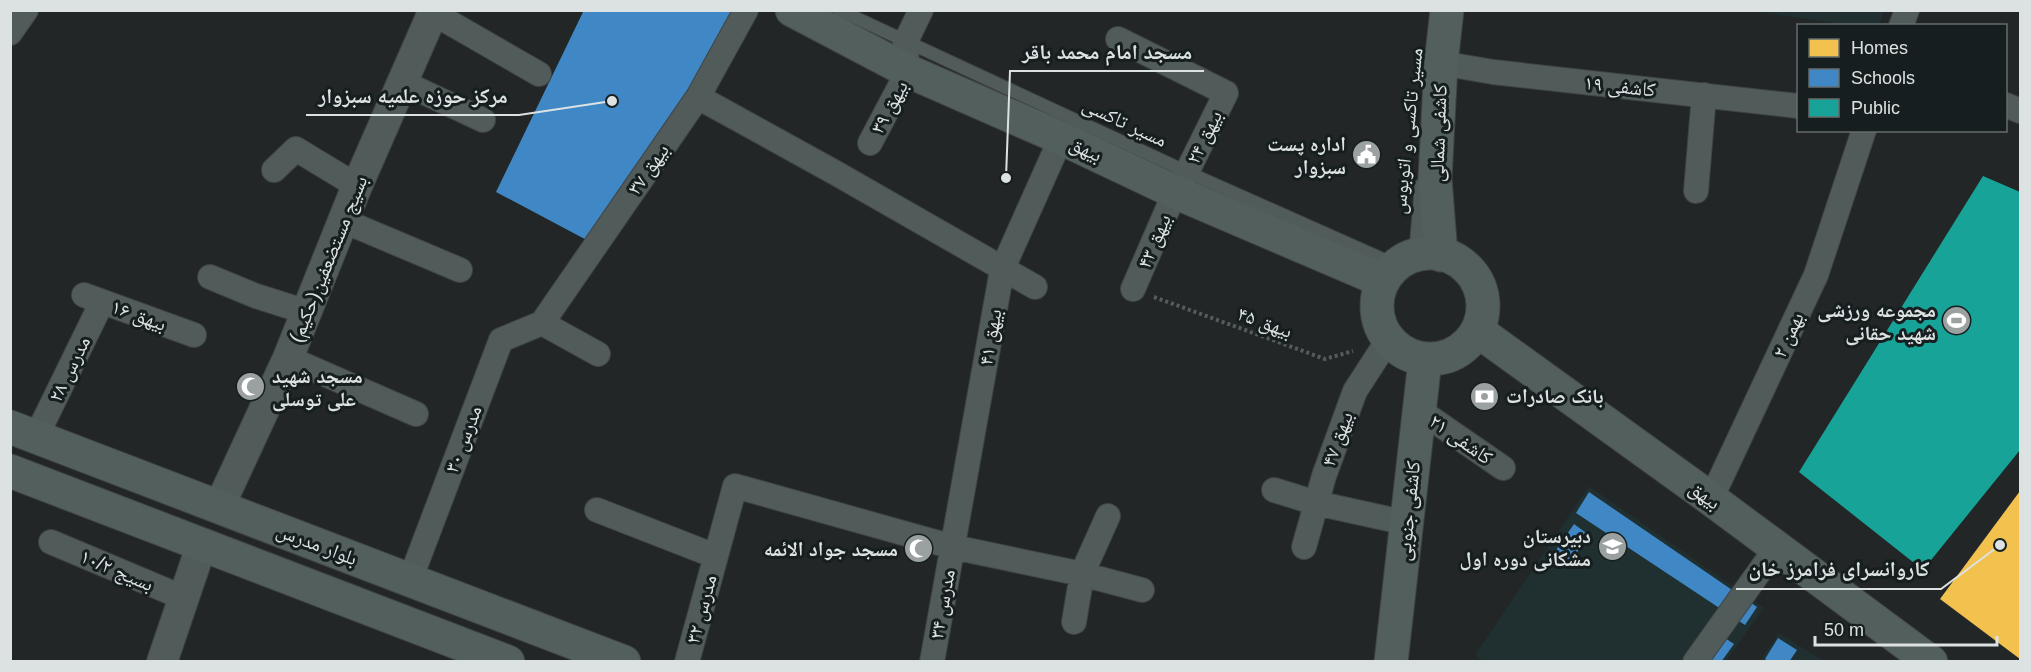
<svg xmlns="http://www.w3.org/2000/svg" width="2031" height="672" viewBox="0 0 2031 672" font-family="Helvetica,'Noto Naskh Arabic',sans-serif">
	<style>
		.built { fill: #202f30 }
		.homes { fill: #f2c14e }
		.schools { fill: #3f88c5 }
		.public { fill: #17a398 }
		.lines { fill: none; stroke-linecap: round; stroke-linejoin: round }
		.service-casing { stroke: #414343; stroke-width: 14 }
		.minor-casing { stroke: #414343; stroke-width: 26 }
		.tertiary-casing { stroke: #414343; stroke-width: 32 }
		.secondary-casing { stroke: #414343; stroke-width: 35 }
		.path { stroke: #555c5c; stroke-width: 4; stroke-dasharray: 3 3; stroke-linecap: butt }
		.service { stroke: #515c5a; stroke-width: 12 }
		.minor { stroke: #515c5a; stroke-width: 24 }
		.tertiary { stroke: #515c5a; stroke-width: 30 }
		.secondary { stroke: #525f5c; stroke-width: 33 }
		.labels { text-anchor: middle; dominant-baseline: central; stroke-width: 6; stroke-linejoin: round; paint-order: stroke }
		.street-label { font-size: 20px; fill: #dce2e2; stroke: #161e1f }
		.poi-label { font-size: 20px; font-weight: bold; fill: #dce2e2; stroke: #161e1f; text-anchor: end }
		.leader { fill: none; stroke: #dce2e2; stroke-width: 2 }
		.callout-dot { fill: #dce2e2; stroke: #161e1f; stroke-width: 2 }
		.callout-label { font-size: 21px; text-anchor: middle; font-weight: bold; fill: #dce2e2; stroke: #161e1f; stroke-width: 6; stroke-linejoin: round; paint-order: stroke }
	</style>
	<rect width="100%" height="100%" fill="#222626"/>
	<path class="built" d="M1754,11H1884L1879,26L1846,25Z
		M1589,486L1764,608L1726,661L1484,662L1475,655Z
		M1779,633L1824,661L1759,662Z"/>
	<path class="homes" d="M2020,491V659L1940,599Z"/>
	<path class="schools" d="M584,10H739L596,245L496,192Z
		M1589,492L1757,607L1745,625L1576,513Z
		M1574,524L1589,535L1571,561L1556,550Z
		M1713,630L1734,644L1721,662H1710L1697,651Z
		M1778,638L1797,650L1789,662H1769L1765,659Z"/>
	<path class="public" d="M1983,176L2020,192V450L1923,570L1799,472Z"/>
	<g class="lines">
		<defs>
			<path id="service" d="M839,10L1187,172L1396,265
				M1415,255L1421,185"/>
			<path id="minor" d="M433,13L539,74
				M1901,26L1907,10
				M10,33L26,10
				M1118,39L1226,93L1187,172L1175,192L1133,289
				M1441,63L1493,72L1798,106
				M402,82L483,120
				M698,97L834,172L1035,287
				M2006,105L2020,111
				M870,143L908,71L905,43L921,10
				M274,170L296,149L357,186
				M1696,191L1704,95
				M344,221L460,270
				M210,277L256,296L294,308L304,315
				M84,295L194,335
				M542,323L698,97L746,10
				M542,323L598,354
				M288,358L416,414
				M1419,410L1503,468
				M36,437L102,302
				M1274,490L1316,503L1407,523
				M1711,499L1816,275L1864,130
				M597,510L715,556
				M51,542L184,598
				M1304,547L1324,476L1355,391L1388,340
				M410,580L501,340L542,323
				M1074,622L1082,574L1108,516
				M687,662L735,486L953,547L1082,574L1142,590
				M932,662L1002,270L1061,138
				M1695,662L1777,547"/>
			<path id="tertiary" d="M219,507L288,358L357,186L434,10
				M162,662L202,544"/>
			<path id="secondary" d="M792,10L908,71L1061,138L1175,192L1383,281
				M1377 306a53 53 0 1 1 106 0a53 53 0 1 1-106 0Z
				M1441,255L1435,179L1441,63L1447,10
				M1478,331L1711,499L1931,662
				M10,427L624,662
				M10,471L508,662
				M1391,662L1425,360"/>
		</defs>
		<use href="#service" class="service-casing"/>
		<use href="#minor" class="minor-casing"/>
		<use href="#tertiary" class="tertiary-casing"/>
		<use href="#secondary" class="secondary-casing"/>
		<path class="path" d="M1154,297L1325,359L1353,351"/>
		<use href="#service" class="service"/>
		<use href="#minor" class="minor"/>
		<use href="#tertiary" class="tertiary"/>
		<use href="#secondary" class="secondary"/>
	</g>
	<defs>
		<symbol id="civic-disc" viewBox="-11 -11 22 22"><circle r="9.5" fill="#9ba0a0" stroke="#161e1f"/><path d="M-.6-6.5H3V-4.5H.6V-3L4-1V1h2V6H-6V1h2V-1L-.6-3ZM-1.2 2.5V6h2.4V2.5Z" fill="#fff"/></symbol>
		<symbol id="stadium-disc" viewBox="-11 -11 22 22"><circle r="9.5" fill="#9ba0a0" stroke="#161e1f"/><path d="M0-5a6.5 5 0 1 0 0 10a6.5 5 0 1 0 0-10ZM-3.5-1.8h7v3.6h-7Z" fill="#fff"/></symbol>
		<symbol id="mosque-disc" viewBox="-11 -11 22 22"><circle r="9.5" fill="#9ba0a0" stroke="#161e1f"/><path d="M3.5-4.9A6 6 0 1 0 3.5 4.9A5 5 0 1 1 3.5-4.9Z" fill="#fff"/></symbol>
		<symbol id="bank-disc" viewBox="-11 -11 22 22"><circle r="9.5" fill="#9ba0a0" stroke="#161e1f"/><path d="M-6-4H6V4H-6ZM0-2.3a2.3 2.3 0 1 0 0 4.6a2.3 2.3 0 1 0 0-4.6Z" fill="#fff"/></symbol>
		<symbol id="school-disc" viewBox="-11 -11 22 22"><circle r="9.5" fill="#9ba0a0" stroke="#161e1f"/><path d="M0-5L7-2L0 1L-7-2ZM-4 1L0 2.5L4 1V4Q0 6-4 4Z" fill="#fff"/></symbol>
	</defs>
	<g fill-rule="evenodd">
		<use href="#civic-disc" x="1350" y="138" width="33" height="33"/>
		<use href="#stadium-disc" x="1940" y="304" width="33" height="33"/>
		<use href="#mosque-disc" x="234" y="370" width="33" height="33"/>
		<use href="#bank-disc" x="1468" y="380" width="33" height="33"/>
		<use href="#school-disc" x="1596" y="530" width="33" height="33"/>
		<use href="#mosque-disc" x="902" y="532" width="33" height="33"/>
	</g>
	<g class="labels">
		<g class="street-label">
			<text transform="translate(1620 86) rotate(6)">کاشفی ۱۹</text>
			<text transform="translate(889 107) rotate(-62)">بیهق ۳۹</text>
			<text transform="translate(1125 122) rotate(25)">مسیر تاکسی</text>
			<text transform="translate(1407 131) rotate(-84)">مسیر تاکسی و اتوبوس</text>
			<text transform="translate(1438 133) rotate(-88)">کاشفی شمالی</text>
			<text transform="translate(1204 137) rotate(-64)">بیهق ۲۴</text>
			<text transform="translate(1086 149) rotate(25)">بیهق</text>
			<text transform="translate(648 169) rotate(-55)">بیهق ۳۷</text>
			<text transform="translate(1154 241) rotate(-67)">بیهق ۴۳</text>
			<text transform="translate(328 259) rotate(-68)">بسیج مستضعفین(حکیم)</text>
			<text transform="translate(139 315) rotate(20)">بیهق ۱۶</text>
			<text transform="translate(1265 322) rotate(20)">بیهق ۴۵</text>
			<text transform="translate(1788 335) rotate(-65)">بهمن ۲</text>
			<text transform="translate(990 337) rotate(-80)">بیهق ۴۱</text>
			<text transform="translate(69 369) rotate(-64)">مدرس ۲۸</text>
			<text transform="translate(463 439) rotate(-69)">مدرس ۳۰</text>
			<text transform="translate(1337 439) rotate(-70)">بیهق ۴۷</text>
			<text transform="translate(1461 439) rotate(35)">کاشفی ۲۱</text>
			<text transform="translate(1705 495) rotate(36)">بیهق</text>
			<text transform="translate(1408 511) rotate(-84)">کاشفی جنوبی</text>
			<text transform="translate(317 544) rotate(21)">بلوار مدرس</text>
			<text transform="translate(117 570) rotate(23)">بسیج ۱۰/۲</text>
			<text transform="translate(942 604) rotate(-80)">مدرس ۳۴</text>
			<text transform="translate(701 609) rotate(-75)">مدرس ۳۲</text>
		</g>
		<g class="poi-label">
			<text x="1346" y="144">اداره پست<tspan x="1346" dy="23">سبزوار</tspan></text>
			<text x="1936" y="310">مجموعه ورزشی<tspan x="1936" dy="23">شهید حقانی</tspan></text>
			<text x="272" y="376" text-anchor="start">مسجد شهید<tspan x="272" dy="23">علی توسلی</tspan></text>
			<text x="1506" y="396" text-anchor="start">بانک صادرات</text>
			<text x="1591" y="536">دبیرستان<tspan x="1591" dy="23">مشکانی دوره اول</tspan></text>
			<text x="898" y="549">مسجد جواد الائمه</text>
		</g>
	</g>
	<path class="leader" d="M1006 178L1010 71H1204M612 101L519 115H306M2000 545L1941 589H1736"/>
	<g class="callout-dot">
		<circle cx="1006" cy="178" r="6"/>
		<circle cx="612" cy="101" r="6"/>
		<circle cx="2000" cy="545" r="6"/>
	</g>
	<g class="callout-label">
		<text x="1107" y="59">مسجد امام محمد باقر</text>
		<text x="413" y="103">مرکز حوزه علمیه سبزوار</text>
		<text x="1839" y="576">کاروانسرای فرامرز خان</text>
	</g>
	<rect width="2031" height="672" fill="none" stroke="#dce2e2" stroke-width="24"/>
	<rect x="1797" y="24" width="210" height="108" fill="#161e1f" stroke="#656c6d" stroke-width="1.5"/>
	<rect x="1809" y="39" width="30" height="18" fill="#f2c14e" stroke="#656c6d" stroke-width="1.5"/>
	<text x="1851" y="54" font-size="18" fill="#dce2e2">Homes</text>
	<rect x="1809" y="69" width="30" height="18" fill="#3f88c5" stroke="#656c6d" stroke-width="1.5"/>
	<text x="1851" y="84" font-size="18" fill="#dce2e2">Schools</text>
	<rect x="1809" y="99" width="30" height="18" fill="#17a398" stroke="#656c6d" stroke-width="1.5"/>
	<text x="1851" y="114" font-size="18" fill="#dce2e2">Public</text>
	<path d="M1815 636v9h182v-9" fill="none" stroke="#dce2e2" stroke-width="3"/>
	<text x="1824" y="636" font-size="18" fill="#dce2e2" stroke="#161e1f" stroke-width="4.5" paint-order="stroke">50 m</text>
</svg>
